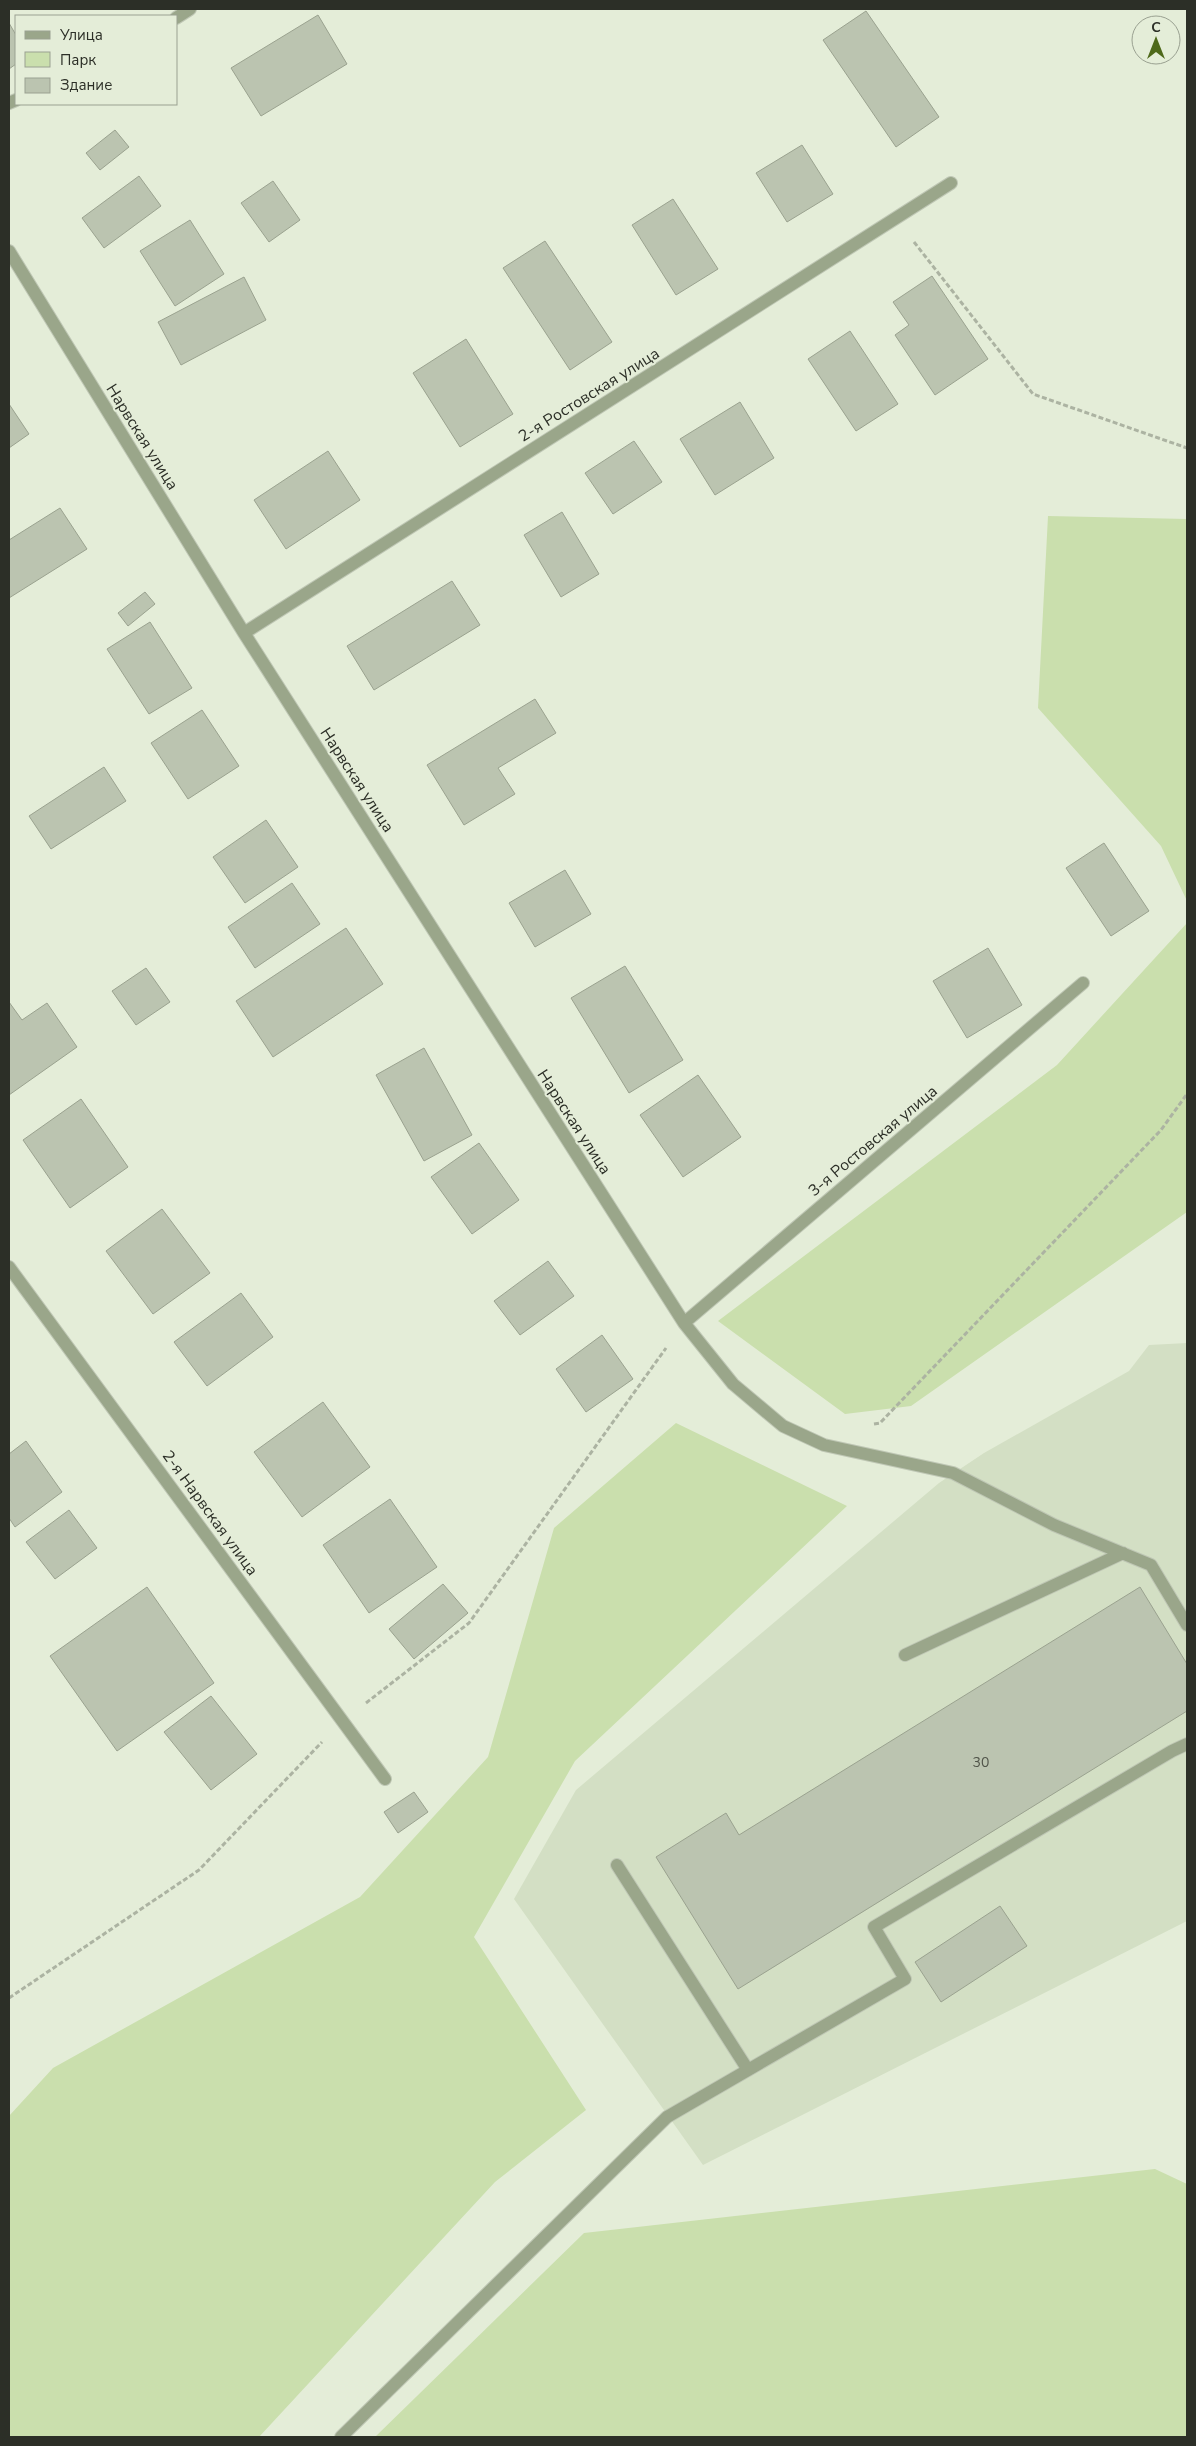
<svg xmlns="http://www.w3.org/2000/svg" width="1196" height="2446" viewBox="0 0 1196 2446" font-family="'Nunito Sans',sans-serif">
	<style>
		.built { fill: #d3dfc4 }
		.green { fill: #cadfad }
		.building { fill: #bbc4b0; stroke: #9aa28f }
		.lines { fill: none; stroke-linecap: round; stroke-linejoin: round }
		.minor-casing { stroke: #bfc7b5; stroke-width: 14 }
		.path { stroke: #acb3a2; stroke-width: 3; stroke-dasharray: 5 2.5; stroke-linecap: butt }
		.minor { stroke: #9aa68a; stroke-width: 12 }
		.labels { text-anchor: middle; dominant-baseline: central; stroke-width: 4; stroke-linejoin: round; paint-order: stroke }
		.number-label { font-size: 14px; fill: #505449 }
		.street-label { font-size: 16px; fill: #2c2f27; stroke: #e4edd8 }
	</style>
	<rect width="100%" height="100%" fill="#e4edd8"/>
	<path class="built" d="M1187,1343V1921L703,2165L514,1899L576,1790L939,1483L984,1453L1129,1371L1149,1345Z"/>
	<path class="green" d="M1048,516L1187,519V901L1161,846L1038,708Z
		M1187,923V1212L911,1406L845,1414L718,1321L1057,1065Z
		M676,1423L847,1506L575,1761L474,1937L586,2110L495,2182L259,2437H9V2116L53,2068L360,1897L488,1757L554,1528Z
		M1155,2169L1187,2184V2437H375L584,2233Z"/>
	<path class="building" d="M866,11L939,117L896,147L823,40Z
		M318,15L347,64L261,116L231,68Z
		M9,23L16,35V64L9,69Z
		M115,130L129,147L100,170L86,153Z
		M802,145L833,194L787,222L756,173Z
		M139,176L161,206L104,248L82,218Z
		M273,181L300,220L269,242L241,203Z
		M673,199L718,269L676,295L632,225Z
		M190,220L224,274L175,306L140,251Z
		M545,241L612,342L570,370L503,268Z
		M932,276L988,359L935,395L895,335L909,325L893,302Z
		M244,277L266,320L181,365L158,322Z
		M850,331L898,404L856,431L808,359Z
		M466,339L513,414L460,447L413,373Z
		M740,402L774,458L715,495L680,439Z
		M9,404L29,434L9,448Z
		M634,441L662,482L613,514L585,473Z
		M328,451L360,500L286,549L254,500Z
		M60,508L87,549L9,598V540Z
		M562,512L599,574L561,597L524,535Z
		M452,581L480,625L374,690L347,646Z
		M145,592L155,604L128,626L118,613Z
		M150,622L192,688L149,714L107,649Z
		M535,699L556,733L498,768L515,794L464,825L427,765Z
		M202,710L239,766L188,799L151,743Z
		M104,767L126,801L51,849L29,816Z
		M266,820L298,867L245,903L213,857Z
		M1104,843L1149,911L1111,936L1066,868Z
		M565,870L591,914L535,947L509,903Z
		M292,883L320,924L255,968L228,927Z
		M346,928L383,984L273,1057L236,1001Z
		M988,948L1022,1005L967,1038L933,981Z
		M625,966L683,1060L629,1093L571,998Z
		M146,968L170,1002L136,1025L112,991Z
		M9,1002L22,1020L47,1003L77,1047L9,1095Z
		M424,1048L472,1135L424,1161L376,1075Z
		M698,1075L741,1137L683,1177L640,1115Z
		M81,1099L128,1167L70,1208L23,1140Z
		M479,1143L519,1200L472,1234L431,1177Z
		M162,1209L210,1273L153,1314L106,1251Z
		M548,1261L574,1296L520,1335L494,1301Z
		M241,1293L273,1337L207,1386L174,1342Z
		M602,1335L633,1379L586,1412L556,1369Z
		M323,1402L370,1467L302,1517L254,1452Z
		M26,1441L62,1492L15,1527L9,1518V1454Z
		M390,1499L437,1567L369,1613L323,1545Z
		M69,1510L97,1548L55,1579L26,1542Z
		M443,1584L468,1613L414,1659L389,1629Z
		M147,1587L214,1683L117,1751L50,1656Z
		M1140,1587L1187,1664V1711L738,1989L656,1857L726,1813L739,1835Z
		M211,1696L257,1754L211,1790L164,1732Z
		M414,1792L428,1812L398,1833L384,1812Z
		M1000,1906L1027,1946L941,2002L915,1962Z"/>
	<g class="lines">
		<defs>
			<path id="minor" d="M176,18L190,9
				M9,103L16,100
				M9,251L244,633L684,1323L733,1384L783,1426L824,1445L953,1473L1054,1525L1151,1565L1187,1625
				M244,633L951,183
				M9,1267L385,1779
				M684,1323L1083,983
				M905,1655L1123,1553
				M617,1865L748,2070
				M341,2437L667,2117L905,1979L874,1927L1172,1751L1187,1744"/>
		</defs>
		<use href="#minor" class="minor-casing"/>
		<path class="path" d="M914,242L1033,394L1187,448
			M874,1424L880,1423L1161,1130L1187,1094
			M366,1703L469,1623L666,1348
			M9,1998L199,1870L322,1742"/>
		<use href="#minor" class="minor"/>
	</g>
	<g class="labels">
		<g class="number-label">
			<text x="981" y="1762">30</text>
		</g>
		<g class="street-label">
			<text transform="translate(589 395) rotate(-32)">2-я Ростовская улица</text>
			<text transform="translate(142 437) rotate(58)">Нарвская улица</text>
			<text transform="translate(357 780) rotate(57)">Нарвская улица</text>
			<text transform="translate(574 1122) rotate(57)">Нарвская улица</text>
			<text transform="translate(873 1141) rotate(-40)">3-я Ростовская улица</text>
			<text transform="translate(210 1513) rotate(54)">2-я Нарвская улица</text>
		</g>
	</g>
	<rect width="1196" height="2446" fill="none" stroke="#2c2f27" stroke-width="20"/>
	<rect x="15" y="15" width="162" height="90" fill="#e4edd8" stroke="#9aa191"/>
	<rect x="25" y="31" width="25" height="8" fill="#9aa68a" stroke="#9aa191"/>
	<text x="60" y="40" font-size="15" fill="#2c2f27">Улица</text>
	<rect x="25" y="52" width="25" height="15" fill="#cadfad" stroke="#9aa191"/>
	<text x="60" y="65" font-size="15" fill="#2c2f27">Парк</text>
	<rect x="25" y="78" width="25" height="15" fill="#bbc4b0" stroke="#9aa191"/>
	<text x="60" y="90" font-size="15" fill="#2c2f27">Здание</text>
	<g transform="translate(1156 40)"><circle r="24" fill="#e4edd8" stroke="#9aa191"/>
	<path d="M0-4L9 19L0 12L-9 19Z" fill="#4e691a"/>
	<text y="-8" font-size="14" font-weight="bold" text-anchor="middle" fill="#2c2f27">С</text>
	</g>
</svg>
